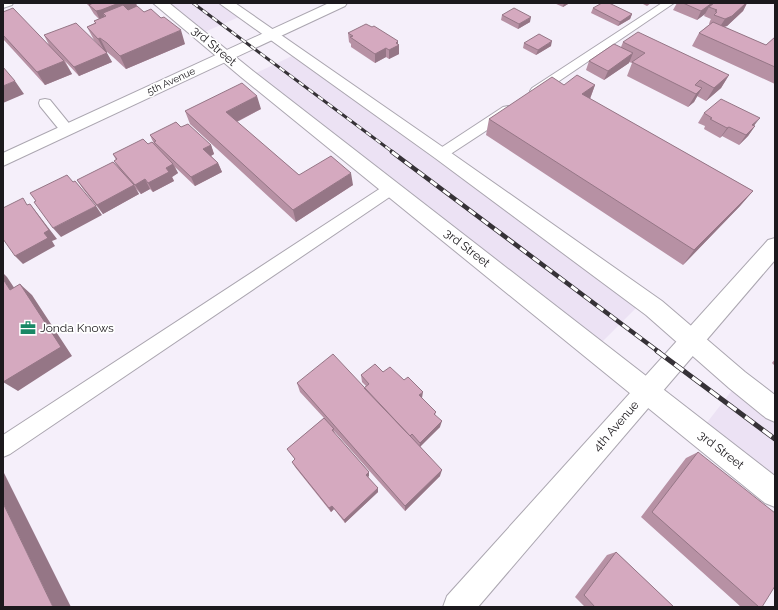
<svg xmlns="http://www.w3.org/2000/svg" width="778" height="610" viewBox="0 0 778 610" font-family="Raleway,sans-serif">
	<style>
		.built { fill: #ece2f4 }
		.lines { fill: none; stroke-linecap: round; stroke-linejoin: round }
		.service-casing { stroke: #aba6b0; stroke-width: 2 }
		.minor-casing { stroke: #aba6b0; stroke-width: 2 }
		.secondary-casing { stroke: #aba6b0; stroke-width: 2 }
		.primary-casing { stroke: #aba6b0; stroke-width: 2 }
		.service { fill: #fff; fill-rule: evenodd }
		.minor { fill: #fff; fill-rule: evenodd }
		.secondary { fill: #fff; fill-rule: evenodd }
		.primary { fill: #fff; fill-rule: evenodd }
		.rail-far2-casing { stroke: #363237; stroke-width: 3 }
		.rail-far1-casing { stroke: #363237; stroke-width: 4.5 }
		.rail-casing { stroke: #363237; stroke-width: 5 }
		.rail-far2 { stroke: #fff; stroke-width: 2; stroke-dasharray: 6; stroke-linecap: butt }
		.rail-far1 { stroke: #fff; stroke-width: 3; stroke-dasharray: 8; stroke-linecap: butt }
		.rail { stroke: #fff; stroke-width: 3.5; stroke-dasharray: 11; stroke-linecap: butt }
		.wall { fill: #b791a4 }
		.shaded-wall { fill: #957686 }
		.building { fill: #d5a9bf; stroke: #957686 }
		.labels { text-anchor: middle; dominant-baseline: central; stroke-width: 3.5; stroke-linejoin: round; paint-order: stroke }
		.far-street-label { font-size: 10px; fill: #1c191d; stroke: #fff }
		.street-label { font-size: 12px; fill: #1c191d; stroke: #fff }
		.poi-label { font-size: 12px; fill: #1c191d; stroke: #fff; text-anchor: start }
	</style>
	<rect width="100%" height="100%" fill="#f5effa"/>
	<path class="built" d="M160,3H219L239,17L200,34Z
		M292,56L638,306L597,347L252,75Z
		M740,380L775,405V487L702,429Z"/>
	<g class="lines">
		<defs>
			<path id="service" d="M3,3H13L12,5L3,8Z
				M662,3H674L540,94H532L530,91L532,88Z
				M45,99L50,100L72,127L74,130L72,133L67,134L62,133L40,106L39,103L40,100Z
				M508,106L513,107L514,110L513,113L446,157L441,159L436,157L434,154L436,151L503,107Z
				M392,183L397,184L399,188L397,192L10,454L3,457V435L387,184Z"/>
			<path id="minor" d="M153,3H169L253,71L775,476V507L765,503L241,77Z
				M219,3H235L447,150L662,301L745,372L775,395V422L766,418L729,388L646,315L435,158Z"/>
			<path id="secondary" d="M775,238V260L478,607H443L447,596L768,240Z"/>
			<path id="primary" d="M329,3H347L345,6L3,166V153Z"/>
		</defs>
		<use href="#service" class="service-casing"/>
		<use href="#minor" class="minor-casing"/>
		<use href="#secondary" class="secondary-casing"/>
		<use href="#primary" class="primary-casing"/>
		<use href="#service" class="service"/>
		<use href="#minor" class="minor"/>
		<use href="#secondary" class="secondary"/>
		<use href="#primary" class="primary"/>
		<defs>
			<path id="rail-far2" d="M193,3L394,153"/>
			<path id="rail-far1" d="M392,152L659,352"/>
			<path id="rail" d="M657,351L775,439"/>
		</defs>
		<use href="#rail-far2" class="rail-far2-casing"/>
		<use href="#rail-far1" class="rail-far1-casing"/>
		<use href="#rail" class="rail-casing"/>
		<use href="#rail-far2" class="rail-far2"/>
		<use href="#rail-far1" class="rail-far1"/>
		<use href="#rail" class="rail"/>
	</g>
	<path class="wall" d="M86,3H136L137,7L185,44L126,69L113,57L107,52H106L112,62L79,76L65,61L72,74L45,85L3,39V12L49,45L44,35L98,44L94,40L87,27L95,23L94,21L99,19L94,14L89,6Z
		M554,3H569L568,4L563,7Z
		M641,3H651L647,6Z
		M677,3H747L743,11L727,26L724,27L766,45L775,37V84L692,46L699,33L710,24H709L710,21L711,19L704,16L705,14L697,20L673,10Z
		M593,8L632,14L630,19L618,26L591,13Z
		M502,15L530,22L518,29L501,20Z
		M348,33L398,44L399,54L389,59L386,57L375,63L351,47V44L349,42Z
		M623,42L729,75L721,88L706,101L697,96L694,102L688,107L627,76L632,63L629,62V63L604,80L586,70L589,61L621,47Z
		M524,43L551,46L536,55L523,48Z
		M564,85H595L590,99L753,191L740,206L683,265L486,135L489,119Z
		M261,109L237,122L299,175L353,185L296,222L190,124L185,111Z
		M704,113L754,126H755L748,136L739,145L722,136L720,138L704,129L705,126L698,123Z
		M150,135L211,145L214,154L211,156L218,163L222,172L195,186L175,167L178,173L172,177L174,181L153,192L150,189L141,194L134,187L139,194L103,214L83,189L77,180L119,169L114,161L116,160L113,154L148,144H154Z
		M775,359V366L772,363Z
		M383,372L422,398L436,412L435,415L440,427L420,446L440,476L405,511L334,431L335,434L369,472V476L368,477L378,492L345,523L334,509L331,512L295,467L292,462L295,459L287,449L324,418L300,392L297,383L364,388L366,386L362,382L361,375Z
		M698,452L762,607H741L641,517L686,458Z
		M616,552L674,607H585L575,597L607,555Z"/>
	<path class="shaded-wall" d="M119,3H136L137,7L108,19L106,16L103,13L106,20H100L96,11Z
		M564,3H569L568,4L563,7Z
		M712,3H720L709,7L705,14L697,20L701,11Z
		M746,3H747L743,11L727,26L719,28L725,19Z
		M632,14L630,19L618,26L620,22Z
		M531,17L530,22L518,29L519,24Z
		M181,30L185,44L126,69L120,56Z
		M100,38L107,52H105L98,39Z
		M398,41V45H399V54L389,59V50Z
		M552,41L551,46L536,55L538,50Z
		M386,48V57L375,63V54Z
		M107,53L112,62L79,76L74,67Z
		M633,53L629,63L604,80L608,71Z
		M64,61L72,74L45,85L37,72Z
		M729,75L721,88L706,101L714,88Z
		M15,81L24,94L3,103V86Z
		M595,85L589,101L582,94Z
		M702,88L694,102L688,107L696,94Z
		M257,96L261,109L230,125L226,112Z
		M760,118L753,127L752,125Z
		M755,126L748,136L739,145L746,135Z
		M729,127L722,136L720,138L727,128Z
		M211,145L214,154L207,158L203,149Z
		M218,163L222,172L195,186L191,177Z
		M173,164L178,173L172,177L174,181L153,192L148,183L166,168Z
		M351,173L353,185L296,222L293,210Z
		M145,179L150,189L141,194L135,185Z
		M134,185L139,194L103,214L97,205Z
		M753,191L740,206L683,265L694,250Z
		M30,204L37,213L57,239L52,241L55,246L23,264L15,256L44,233Z
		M96,206L102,215L61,237L53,228Z
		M3,273L7,277L23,301L10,290L3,279Z
		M20,284L32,295L72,356L18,391L3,382Z
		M423,392L422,398L418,401L419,395Z
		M442,421L440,427L419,448L420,443Z
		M442,470L440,476L405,511V506Z
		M3,471L71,607H53L3,503Z
		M369,472V476L366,479V475Z
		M378,488V492L345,523L344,520Z
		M332,506L334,509L331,512L329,508Z"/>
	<path class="building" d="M93,3H119L101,10L96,11L89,5Z
		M602,3H609L632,14L620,22L593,8Z
		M683,3H712L701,11Z
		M714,3H746L732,16L725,19L714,15L717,12L715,11L717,10L709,7Z
		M123,5L128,10L137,6L144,12L151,9L161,18L164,17L181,30L120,56L107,43L100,38L98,39L87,27L96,23L94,21L106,16L103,13Z
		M13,8L64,61L37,72L3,35V12Z
		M514,8L531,17L519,24L502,15Z
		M713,22L766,45L775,37V67L699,33Z
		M76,23L107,53L74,67L44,35Z
		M366,24L372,27L374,26L398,41L396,43L399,45L389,50L386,48L375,54L350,37L353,36L348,33Z
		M638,32L729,75L714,88L700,80L695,85L702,88L696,94L632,62L645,53L623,42Z
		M539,34L552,41L538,50L524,43Z
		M614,44L633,53L608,71L589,61Z
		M3,67L15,81L3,86Z
		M577,75L595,85L582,94L753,191L694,250L489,119L552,77L564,85Z
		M242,83L257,96L226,112L299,175L331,156L351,173L293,210L185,111Z
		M721,99L760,118L752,125L755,126L746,135L729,127L727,128L710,119L712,118L704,113Z
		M176,122L181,127L188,124L211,145L203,149L218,163L191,177L154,142L156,141L150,135Z
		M143,139L148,144L152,142L173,164L166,168L169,172L148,183L145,179L135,185L114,161L117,159L113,154Z
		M113,162L134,185L97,205L77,180Z
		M67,175L73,182L75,181L96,206L53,228L34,202L36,201L30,193Z
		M23,198L27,205L30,204L49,230L44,233L48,238L15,256L3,239V208Z
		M3,279L10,290L20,284L61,347L3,382Z
		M333,354L442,470L405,506L297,383Z
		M375,364L383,372L390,367L404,380L408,377L423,392L419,395L436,412L434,414L442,421L420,443L412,434L410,436L364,388L369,384L361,375Z
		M324,418L334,429L332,430L369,472L366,475L378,488L344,520L332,506L329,508L292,462L295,459L287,449Z
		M698,452L775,513V586L762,607H759L652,512Z
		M3,503L53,607H3Z
		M616,552L674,607H595L584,595Z"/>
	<defs>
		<symbol id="office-bare" viewBox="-9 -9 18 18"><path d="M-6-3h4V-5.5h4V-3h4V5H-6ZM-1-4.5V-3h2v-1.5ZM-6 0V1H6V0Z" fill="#198765" stroke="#fff" stroke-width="2.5" paint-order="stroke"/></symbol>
	</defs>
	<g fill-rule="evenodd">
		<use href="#office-bare" x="17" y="317" width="22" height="22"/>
	</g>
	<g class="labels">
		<g class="far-street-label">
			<text transform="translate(171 81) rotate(-25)">5th Avenue</text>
		</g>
		<g class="street-label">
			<text transform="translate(214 46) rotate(40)">3rd Street</text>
			<text transform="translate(467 248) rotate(38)">3rd Street</text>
			<text transform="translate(616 426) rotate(-49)">4th Avenue</text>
			<text transform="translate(721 450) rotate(38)">3rd Street</text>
		</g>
		<g class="poi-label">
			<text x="40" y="328">Jonda Knows</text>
		</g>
	</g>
	<rect width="778" height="610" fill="none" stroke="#1c191d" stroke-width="8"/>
</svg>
